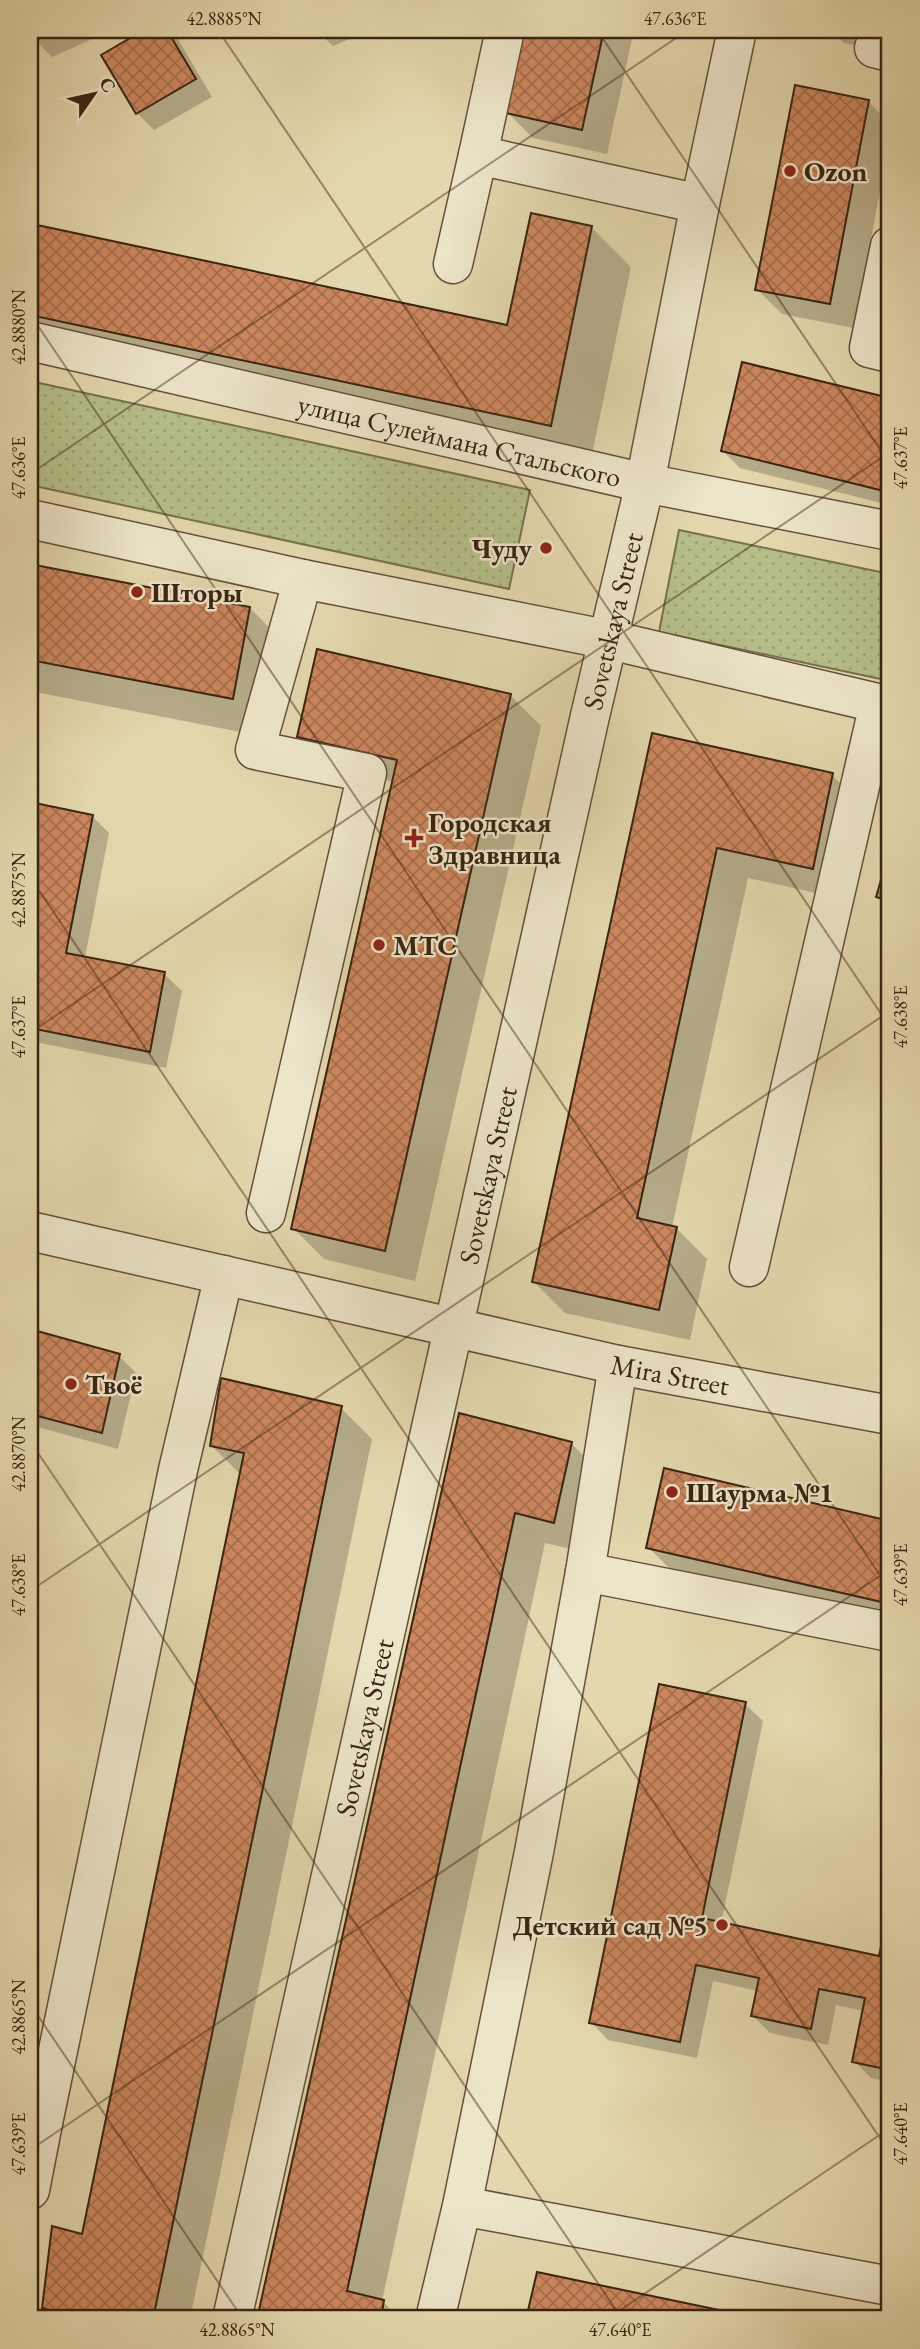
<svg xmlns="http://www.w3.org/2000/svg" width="920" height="2349" viewBox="0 0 920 2349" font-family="'EB Garamond',serif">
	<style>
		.grass { fill: url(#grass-dots); stroke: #77714e; stroke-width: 2 }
		.shadow { fill: #0003 }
		.building { fill: url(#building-cross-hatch); stroke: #392412; stroke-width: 2 }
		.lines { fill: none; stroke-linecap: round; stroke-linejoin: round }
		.minor-casing { stroke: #645139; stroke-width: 41 }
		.minor { stroke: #ede5ca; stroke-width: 38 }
		.ticks { fill: none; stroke: #392412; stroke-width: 2; stroke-opacity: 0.45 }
		.poi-dot { fill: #8f2418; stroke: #ede5ca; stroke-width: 2.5 }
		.labels { text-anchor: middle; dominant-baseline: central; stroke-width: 5; stroke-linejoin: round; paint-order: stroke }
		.poi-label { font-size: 28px; font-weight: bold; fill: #392412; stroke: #ede5ca; text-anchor: start }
		.street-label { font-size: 28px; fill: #392412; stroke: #ede5ca }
		.neatline { fill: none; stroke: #392412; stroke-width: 2.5 }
		.ticks-label { font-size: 18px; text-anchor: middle; fill: #392412 }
	</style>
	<defs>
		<pattern id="grass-dots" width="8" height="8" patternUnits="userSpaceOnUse" patternTransform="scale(1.75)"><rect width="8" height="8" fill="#b5be89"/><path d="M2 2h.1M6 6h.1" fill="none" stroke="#9ca375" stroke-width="1.8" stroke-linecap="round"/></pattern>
		<pattern id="building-cross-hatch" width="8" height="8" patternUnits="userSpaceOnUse" patternTransform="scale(1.75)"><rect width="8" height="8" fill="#cc875e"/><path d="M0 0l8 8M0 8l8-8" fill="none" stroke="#a76e4c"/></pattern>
	</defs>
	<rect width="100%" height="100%" fill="#e4d7ad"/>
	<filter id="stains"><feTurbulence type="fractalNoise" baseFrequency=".00286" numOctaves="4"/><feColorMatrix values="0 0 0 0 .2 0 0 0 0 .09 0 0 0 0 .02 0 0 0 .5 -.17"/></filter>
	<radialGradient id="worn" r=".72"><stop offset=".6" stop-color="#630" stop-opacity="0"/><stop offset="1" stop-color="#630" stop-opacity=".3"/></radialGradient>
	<path class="grass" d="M30,381L530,490L509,589L30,485Z
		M679,530L890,574V681L659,632Z"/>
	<path class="shadow" d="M31,30H94L97,37L52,57L35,40Z
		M148,30H169L178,39L212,97L154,130L137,113L103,55Z
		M316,30H371L333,46Z
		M526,30H634L607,154L533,138L508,113Z
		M831,30H890V53L844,43Z
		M868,101L890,124V139L854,328L782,314L757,289Z
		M39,227L508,327L592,228L631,267L590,464L60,352L30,321V270Z
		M744,364L890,400V505L740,468L722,450Z
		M30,566L250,608L289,648L272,738L30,691Z
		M510,695L541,726L415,1281L324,1259L293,1228L394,782L330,767L299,736Z
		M653,735L832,775L863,806L843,899L748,878L672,1227L676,1228L707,1259L690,1340L565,1313L534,1282Z
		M30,804L92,816L109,833L85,958L164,974L182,991L166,1068L30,1041Z
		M890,855V909L878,897Z
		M30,1330L119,1356L136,1373L118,1449L30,1425Z
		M341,1408L372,1439L190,2319H56L44,2307L83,2236L241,1475L212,1446Z
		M460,1415L571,1443L602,1474L584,1552L545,1543L382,2301L401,2319H259Z
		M665,1471L890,1523V1627L679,1578L648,1547Z
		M745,1704L763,1721L721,1924L881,1958L890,1911V2082L871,2078L854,2061L864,2011L836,2005L828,2045L770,2033L753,2016L758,1991L713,1981L697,2058L608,2040L591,2022Z
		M539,2274L753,2319H528Z"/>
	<path class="building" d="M30,30H59L34,41Z
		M144,30H167L196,79L136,114L101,55Z
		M524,30H604L582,130L506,113Z
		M795,85L869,100L830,304L755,290Z
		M531,213L592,226L551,426L30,315V261L37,225L507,325Z
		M742,362L890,398V464L884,491L721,451Z
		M30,564L250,607L233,699L30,660Z
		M317,649L511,694L385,1251L291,1229L397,760L297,737Z
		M652,733L833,773L813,869L717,848L637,1218L677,1227L659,1310L532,1282Z
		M30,802L93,815L66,953L165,972L150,1052L30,1028Z
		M890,849V901L876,897Z
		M30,1329L120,1354L102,1433L30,1414Z
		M221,1378L342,1406L153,2319H87L42,2308L52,2226L82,2234L244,1453L210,1446Z
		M459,1413L572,1442L554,1523L515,1513L347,2291L384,2300L381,2319H257Z
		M664,1468L890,1521V1604L646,1548Z
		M659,1684L746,1702L702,1918L879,1956L890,1903V2070L852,2062L865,1998L819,1989L811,2029L751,2016L759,1978L696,1965L680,2042L589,2023Z
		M537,2272L762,2319H526Z"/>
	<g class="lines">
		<defs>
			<g id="minor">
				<path d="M505,30L478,155L700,204"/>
				<path d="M874,48L890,52"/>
				<path d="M890,246L869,348L890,353"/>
				<path d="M453,264L478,155"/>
				<path id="s1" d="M30,341L645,483L890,531"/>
				<path d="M30,519L303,579L610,640L890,706"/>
				<path d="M266,1213L367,773L255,750L303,579"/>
				<path id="s2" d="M30,1231L618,1365L890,1415"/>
				<path d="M749,1267L879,704"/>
				<path d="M618,1365L585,1572L890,1632"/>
				<path d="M30,2120L43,2123L30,2190"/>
				<path d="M43,2123L178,1470L224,1275"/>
				<path d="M462,2206L534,1852L585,1572"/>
				<path id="s3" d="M232,2319L590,716L645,483L700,204L737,30"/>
				<path d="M435,2319L462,2206L890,2286"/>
			</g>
		</defs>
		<use href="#minor" class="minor-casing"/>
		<use href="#minor" class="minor"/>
	</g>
	<path class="ticks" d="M218,30L890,1027M597,30L890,464M30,314L890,1590M30,474L688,30M30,877L890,2153M30,1033L890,452M30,1441L622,2319M30,1591L890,1011M30,2004L243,2319M30,2150L890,1569M607,2319L890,2128"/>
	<g class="poi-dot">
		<circle cx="790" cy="171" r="7"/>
		<circle cx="546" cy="548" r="7"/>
		<circle cx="137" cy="592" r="7"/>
		<path d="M410.5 827.5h7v7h7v7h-7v7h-7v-7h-7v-7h7z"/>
		<circle cx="379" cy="945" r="7"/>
		<circle cx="71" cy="1384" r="7"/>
		<circle cx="672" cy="1492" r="7"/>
		<circle cx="722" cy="1925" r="7"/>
	</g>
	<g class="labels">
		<g class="poi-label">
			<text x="804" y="171">Ozon</text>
			<text x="532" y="548" text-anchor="end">Чуду</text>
			<text x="151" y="592">Шторы</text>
			<text x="428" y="822">Городская<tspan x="428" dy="32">Здравница</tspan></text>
			<text x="393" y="945">МТС</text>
			<text x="85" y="1384">Твоё</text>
			<text x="686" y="1492">Шаурма №1</text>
			<text x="708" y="1925" text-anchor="end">Детский сад №5</text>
		</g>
		<g class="street-label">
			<text stroke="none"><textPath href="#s1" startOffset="441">улица Сулеймана Стальского</textPath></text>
			<text stroke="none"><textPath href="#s3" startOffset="1740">Sovetskaya Street</textPath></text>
			<text stroke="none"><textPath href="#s3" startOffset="1172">Sovetskaya Street</textPath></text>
			<text stroke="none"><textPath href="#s2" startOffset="656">Mira Street</textPath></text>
			<text stroke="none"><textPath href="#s3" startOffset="606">Sovetskaya Street</textPath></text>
		</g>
	</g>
	<rect width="920" height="2349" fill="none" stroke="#e4d7ad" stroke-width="77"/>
	<g transform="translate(94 94) rotate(56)" stroke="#ede5ca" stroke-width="5" paint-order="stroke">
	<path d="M0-5L12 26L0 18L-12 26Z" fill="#392412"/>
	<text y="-10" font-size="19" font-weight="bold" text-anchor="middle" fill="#392412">С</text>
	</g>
	<rect x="38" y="38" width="843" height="2272" class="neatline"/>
	<g class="ticks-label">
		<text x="224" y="25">42.8885°N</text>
		<text x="675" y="25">47.636°E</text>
		<text transform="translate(19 327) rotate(-90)" y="6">42.8880°N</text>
		<text transform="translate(901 458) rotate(-90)" y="6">47.637°E</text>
		<text transform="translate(19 468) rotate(-90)" y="6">47.636°E</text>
		<text transform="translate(19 890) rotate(-90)" y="6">42.8875°N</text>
		<text transform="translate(901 1017) rotate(-90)" y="6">47.638°E</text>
		<text transform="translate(19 1027) rotate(-90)" y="6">47.637°E</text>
		<text transform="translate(19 1454) rotate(-90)" y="6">42.8870°N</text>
		<text transform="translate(901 1575) rotate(-90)" y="6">47.639°E</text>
		<text transform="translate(19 1585) rotate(-90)" y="6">47.638°E</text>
		<text transform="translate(19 2017) rotate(-90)" y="6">42.8865°N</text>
		<text transform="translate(901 2134) rotate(-90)" y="6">47.640°E</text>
		<text transform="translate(19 2144) rotate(-90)" y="6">47.639°E</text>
		<text x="237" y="2336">42.8865°N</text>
		<text x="620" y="2336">47.640°E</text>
	</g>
	<rect width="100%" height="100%" filter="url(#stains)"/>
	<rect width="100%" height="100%" fill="url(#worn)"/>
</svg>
